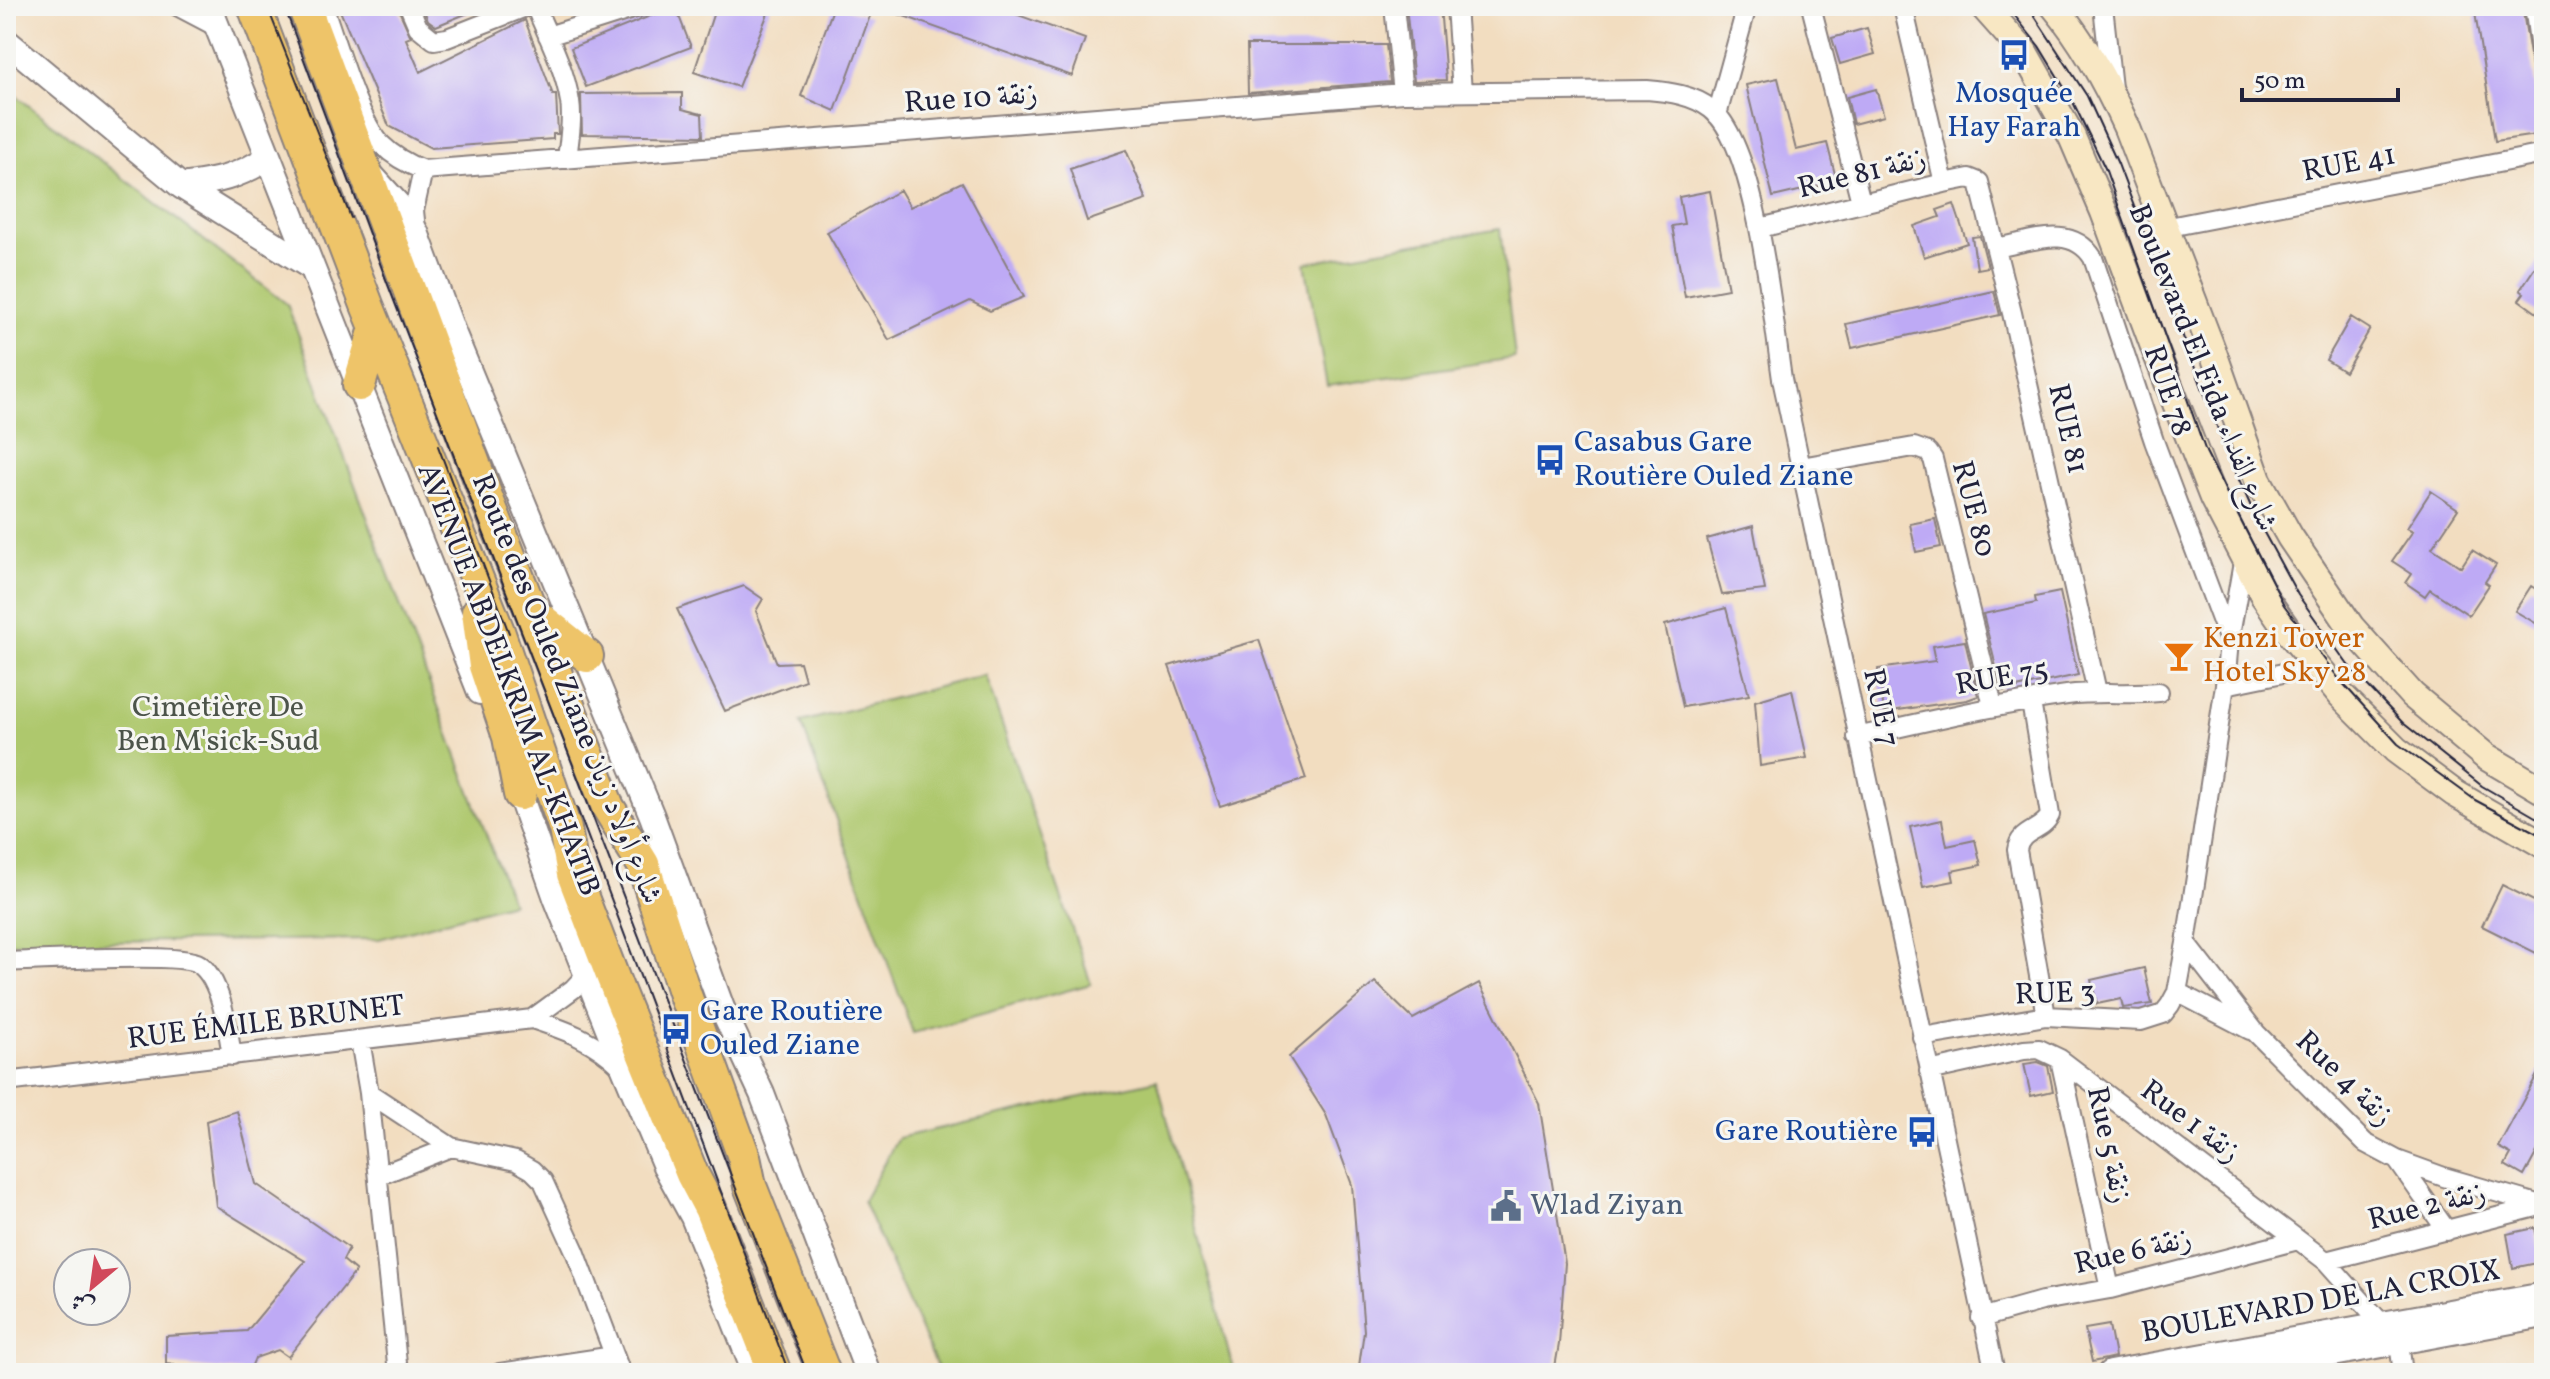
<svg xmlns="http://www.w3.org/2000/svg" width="2550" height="1379" viewBox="0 0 2550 1379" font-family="Vollkorn,Amiri,serif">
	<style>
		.green { fill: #aec86d; stroke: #687554; stroke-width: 2 }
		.building { fill: #beaaf5 }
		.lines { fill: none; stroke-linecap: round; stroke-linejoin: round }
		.minor-casing { stroke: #8a807e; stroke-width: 22 }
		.tertiary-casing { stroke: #8a807e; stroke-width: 28 }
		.secondary-casing { stroke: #8a807e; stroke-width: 30 }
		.trunk-casing { stroke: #8a807e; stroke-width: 36 }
		.minor { stroke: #fff; stroke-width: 18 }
		.tertiary { stroke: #fff; stroke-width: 24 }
		.secondary { stroke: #f8e7c3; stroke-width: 26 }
		.trunk { stroke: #eec469; stroke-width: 32 }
		.tram { stroke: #22223b; stroke-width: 2 }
		.labels { text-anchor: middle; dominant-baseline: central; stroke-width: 6; stroke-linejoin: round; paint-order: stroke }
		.transit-label { font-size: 30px; fill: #164399; stroke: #f6f6f2; text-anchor: start }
		.street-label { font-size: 30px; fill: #22223b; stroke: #f6f6f2 }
		.food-label { font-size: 30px; fill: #c56008; stroke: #f6f6f2; text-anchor: start }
		.park-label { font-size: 30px; fill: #4c544a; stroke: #f6f6f2 }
		.service-label { font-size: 30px; fill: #4e5e75; stroke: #f6f6f2; text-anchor: start }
	</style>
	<rect width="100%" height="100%" fill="#f6f6f2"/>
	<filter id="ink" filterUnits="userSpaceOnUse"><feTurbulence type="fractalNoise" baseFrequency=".0125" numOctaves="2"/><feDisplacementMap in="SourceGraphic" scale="16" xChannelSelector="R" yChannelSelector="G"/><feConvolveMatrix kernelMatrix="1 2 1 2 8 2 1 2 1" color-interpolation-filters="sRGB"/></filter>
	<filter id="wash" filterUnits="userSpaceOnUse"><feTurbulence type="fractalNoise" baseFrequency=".006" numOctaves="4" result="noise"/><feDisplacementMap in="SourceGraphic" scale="32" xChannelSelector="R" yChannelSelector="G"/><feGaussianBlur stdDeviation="1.8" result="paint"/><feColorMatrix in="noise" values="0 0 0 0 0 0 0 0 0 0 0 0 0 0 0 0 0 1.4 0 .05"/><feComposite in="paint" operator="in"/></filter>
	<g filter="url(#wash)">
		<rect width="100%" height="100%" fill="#f2ddc0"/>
		<path class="green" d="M6,88L287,304L512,903L379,939L6,943Z
			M1500,229L1515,358L1327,386L1305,263Z
			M985,675L1091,984L913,1033L801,722Z
			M1157,1080L1234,1373H940L863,1201L898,1138Z"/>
		<g id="blocks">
			<path class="building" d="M338,6H397L411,37L406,39L420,72L525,20L553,95H556L558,134H553V139L431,148L389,126Z
				M422,6H485L436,26L428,20Z
				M675,6L691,47L586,87L571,48Z
				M716,6H771L738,87L694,72Z
				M834,6L870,16L835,111L801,96Z
				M882,6H993L1085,39L1072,76L881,8Z
				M1406,6H1440L1446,80L1414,81Z
				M2474,6H2522L2543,134L2495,141Z
				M1867,28L1875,54L1840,64L1832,38Z
				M1247,45H1386L1390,82L1248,93Z
				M1778,78L1796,150L1827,143L1837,182L1773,197L1746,85Z
				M1876,89L1884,116L1853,124L1847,97Z
				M682,93V109L702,114L703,136L582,134L581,94Z
				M1126,150L1147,200L1087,221L1070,169Z
				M962,182L1024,297L990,311L970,301L889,340L827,232L900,190L910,207Z
				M1710,191L1728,289L1685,297L1672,226L1684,224L1679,197Z
				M1954,204L1967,243L1924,257L1914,226L1940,217L1937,210Z
				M1980,236L1988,267L1977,269L1972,237Z
				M2544,254V318L2519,300L2524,293L2520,290Z
				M1994,291L2000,315L1852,348L1846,324Z
				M2351,317L2370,329L2345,372L2326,360Z
				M2431,491L2458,509L2432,548L2461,567L2472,550L2496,565L2485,582L2489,585L2469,615L2430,589L2425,596L2406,583L2412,574L2392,561L2413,531L2407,528Z
				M1935,519L1941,547L1916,552L1910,524Z
				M1753,526L1765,590L1722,595L1707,539Z
				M744,586L763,599L756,611L777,663L800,662L805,680L725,711L677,609Z
				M2531,586L2544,594V628L2515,611Z
				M2060,592L2078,675L2002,691L1983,614L2036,603L2035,597Z
				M1726,608L1749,695L1683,707L1665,625Z
				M1259,640L1306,779L1220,806L1169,666Z
				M1965,641L1978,696L1967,700L1884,712L1878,669L1935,661L1932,646Z
				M1792,690L1807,758L1760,766L1755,701Z
				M1942,820L1947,846L1975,840L1981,865L1952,871L1954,881L1923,887L1910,827Z
				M2502,885L2544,906V957L2482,926Z
				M2144,968L2152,1004L2123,1008L2121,999L2097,1004L2091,980Z
				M1375,982L1413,1019L1479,983L1539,1103L1565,1263L1559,1344L1554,1373H1358L1364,1331L1352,1185L1326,1115L1289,1057Z
				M2038,1062L2048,1066L2053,1091L2031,1096L2024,1064Z
				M2544,1062V1139L2524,1176L2505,1165L2511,1154L2498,1147Z
				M237,1111L256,1184L349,1248L343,1260L356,1271L288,1357L278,1350L255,1358L249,1372L166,1364V1336L247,1331L305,1261L216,1206L206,1121Z
				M2535,1228L2542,1262L2513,1268L2507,1234Z
				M2109,1325L2115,1357L2092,1362L2085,1329Z"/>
		</g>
	</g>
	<g filter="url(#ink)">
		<use href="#blocks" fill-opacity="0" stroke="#8a807e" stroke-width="2"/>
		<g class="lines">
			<defs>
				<path id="minor" d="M177,6L217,27
					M323,6C336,41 357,118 381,144C393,156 407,164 423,170L1403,93L1647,90C1670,92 1693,95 1711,109C1757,145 1773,319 1782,379L1995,1373
					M409,6L418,27L434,40L447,38L528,6
					M535,6C548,36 565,69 570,102C573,121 569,140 567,159
					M1394,6L1403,93
					M1456,6L1462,92
					M1811,6L1861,202
					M2103,6L2112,88
					M2534,6L2544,77
					M1904,11L1944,183
					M548,36L642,6
					M1717,115L1747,6
					M1760,228L1944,183L1969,178L1979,182L2012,313L2097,692
					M2164,228L2544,154
					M416,229L414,211L423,170
					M1996,248C2031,242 2071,223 2093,258L2154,441L2228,638
					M1801,467L1914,447L1928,452L1933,459L1993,706
					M2225,685L2317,666
					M2031,702L2050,815C2042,832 2020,829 2017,850L2046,1016
					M1857,737C1927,721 1996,705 2067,695C2098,691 2128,695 2159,692
					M2186,943L2256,1033L2365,1143L2397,1160L2444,1177L2544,1206
					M6,962C36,961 182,952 199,964C221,979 228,1030 232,1056
					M2177,992L2250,1030
					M532,1019L573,989L587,974
					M1922,1037L2046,1016L2141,1021L2163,1014L2170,1005L2177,992L2186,943L2225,685L2229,641L2244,557
					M360,1040L369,1093L398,1373
					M2060,1059L2110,1289
					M1929,1071L2024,1050L2039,1049L2060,1059L2326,1261L2399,1343L2403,1373
					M6,1082L532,1019C568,1031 594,1040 622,1067
					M369,1093L451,1147L516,1161L532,1170L543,1181L575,1251L621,1373
					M2397,1160L2447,1231
					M378,1176L451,1147
					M2326,1261L2540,1206
					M1981,1318L2042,1301L2110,1289L2298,1240
					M500,1373L614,1356"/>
				<path id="tertiary" d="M209,6L480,692
					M6,41L181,186L311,267
					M373,177L401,208L416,232L453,332L652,816L722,1008L762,1094L868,1373
					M181,186C213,182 241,177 268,157
					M514,778L556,898L624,1068L665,1166L693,1217L755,1373
					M2110,1373L2544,1295
					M2230,1373L2544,1315"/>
				<path id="secondary" d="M1983,6L2024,52L2072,137L2104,212L2156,352L2213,498L2264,596L2289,632L2341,695L2396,750L2454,793L2544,845
					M2054,6C2084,42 2108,86 2127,128L2214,355L2258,480L2290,537L2351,627L2412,695L2485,756L2544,791"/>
				<path id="trunk" d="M254,6L367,305L498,631L565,829L573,874L618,991L692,1174L710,1208L775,1373
					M304,6L487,499L608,807L643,864L685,995L744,1157L750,1186L824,1373
					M359,385L376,328
					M478,612L485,666L509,737L520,794
					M533,613L587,656"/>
			</defs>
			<use href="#minor" class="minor-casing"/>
			<use href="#tertiary" class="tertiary-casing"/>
			<use href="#secondary" class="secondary-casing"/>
			<use href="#trunk" class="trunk-casing"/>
			<use href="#minor" class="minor"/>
			<use href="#tertiary" class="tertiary"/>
			<use href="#secondary" class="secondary"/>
			<use href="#trunk" class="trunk"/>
			<path class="tram" d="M267,6L351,218
				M284,6L388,285L807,1373
				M2007,6L2039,46L2073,102L2105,168L2206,452L2284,605L2339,679L2398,744L2475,800L2544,837
				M2028,6L2087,96L2118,164L2225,448L2256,518L2298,595L2348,665L2403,723L2482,786L2544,822
				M438,446L509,633
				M577,808L789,1373"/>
		</g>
	</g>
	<defs>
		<symbol id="bus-bare" viewBox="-9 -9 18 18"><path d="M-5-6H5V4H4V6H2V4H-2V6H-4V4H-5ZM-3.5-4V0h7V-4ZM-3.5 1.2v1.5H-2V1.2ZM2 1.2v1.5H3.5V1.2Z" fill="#1a4fb4" stroke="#f6f6f2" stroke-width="2.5" paint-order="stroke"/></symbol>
		<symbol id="bar-bare" viewBox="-9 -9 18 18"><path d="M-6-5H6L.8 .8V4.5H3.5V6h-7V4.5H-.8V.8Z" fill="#e8710a" stroke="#f6f6f2" stroke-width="2.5" paint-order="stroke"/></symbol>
		<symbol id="civic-bare" viewBox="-9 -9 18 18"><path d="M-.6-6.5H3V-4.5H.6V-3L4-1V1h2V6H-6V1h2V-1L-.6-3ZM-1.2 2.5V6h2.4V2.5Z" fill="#5c6f8a" stroke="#f6f6f2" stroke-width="2.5" paint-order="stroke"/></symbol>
	</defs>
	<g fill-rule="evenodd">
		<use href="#bus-bare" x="1992" y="33" width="44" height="44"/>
		<use href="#bus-bare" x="1528" y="438" width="44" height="44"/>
		<use href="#bar-bare" x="2157" y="634" width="44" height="44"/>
		<use href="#bus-bare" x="654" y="1007" width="44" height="44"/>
		<use href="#bus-bare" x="1900" y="1110" width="44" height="44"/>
		<use href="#civic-bare" x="1484" y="1184" width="44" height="44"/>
	</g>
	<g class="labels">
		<g class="transit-label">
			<text x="2014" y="94" text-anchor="middle">Mosquée<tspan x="2014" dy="34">Hay Farah</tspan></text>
			<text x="1574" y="443">Casabus Gare<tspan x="1574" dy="34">Routière Ouled Ziane</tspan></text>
			<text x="700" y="1012">Gare Routière<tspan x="700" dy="34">Ouled Ziane</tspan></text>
			<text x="1898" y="1132" text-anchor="end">Gare Routière</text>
		</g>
		<g class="street-label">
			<text transform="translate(971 99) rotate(-4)">Rue 10 زنقة</text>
			<text transform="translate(2349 164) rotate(-11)">RUE 41</text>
			<text transform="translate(1862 174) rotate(-14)">Rue 81 زنقة</text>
			<text transform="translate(2202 368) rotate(68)">Boulevard El Fida شارع الفداء</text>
			<text transform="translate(2167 391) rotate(71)">RUE 78</text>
			<text transform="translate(2067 429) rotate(77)">RUE 81</text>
			<text transform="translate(1973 509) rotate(75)">RUE 80</text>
			<text transform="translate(2002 678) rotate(-10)">RUE 75</text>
			<text transform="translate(508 680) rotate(69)">AVENUE ABDELKRIM AL-KHATIB</text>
			<text transform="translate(566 689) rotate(68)">Route des Ouled Ziane شارع أولاد زيان</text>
			<text transform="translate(1880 708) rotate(78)">RUE 7</text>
			<text transform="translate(2055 994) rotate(-2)">RUE 3</text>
			<text transform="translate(266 1023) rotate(-7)">RUE ÉMILE BRUNET</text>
			<text transform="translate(2344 1079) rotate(44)">Rue 4 زنقة</text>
			<text transform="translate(2190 1122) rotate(37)">Rue 1 زنقة</text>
			<text transform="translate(2108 1145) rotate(78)">Rue 5 زنقة</text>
			<text transform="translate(2427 1207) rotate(-14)">Rue 2 زنقة</text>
			<text transform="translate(2133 1252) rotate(-13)">Rue 6 زنقة</text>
			<text transform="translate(2321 1302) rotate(-10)">BOULEVARD DE LA CROIX</text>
		</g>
		<g class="food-label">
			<text x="2203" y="639">Kenzi Tower<tspan x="2203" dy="34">Hotel Sky 28</tspan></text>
		</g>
		<g class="park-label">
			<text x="218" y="708">Cimetière De<tspan x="218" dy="34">Ben M'sick-Sud</tspan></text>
		</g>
		<g class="service-label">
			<text x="1530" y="1206">Wlad Ziyan</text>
		</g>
	</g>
	<rect width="2550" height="1379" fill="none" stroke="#f6f6f2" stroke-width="32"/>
	<g transform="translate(92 1287) rotate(209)"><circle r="38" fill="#f6f6f2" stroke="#a1a1a9" stroke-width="2"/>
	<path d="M0-6L14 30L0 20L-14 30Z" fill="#d1495b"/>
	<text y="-12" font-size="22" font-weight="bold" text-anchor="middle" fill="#22223b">ش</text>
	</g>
	<path d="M2242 88v12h156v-12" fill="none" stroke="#22223b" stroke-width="4"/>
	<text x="2254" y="88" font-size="24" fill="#22223b" stroke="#f6f6f2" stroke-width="6" paint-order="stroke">50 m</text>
</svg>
